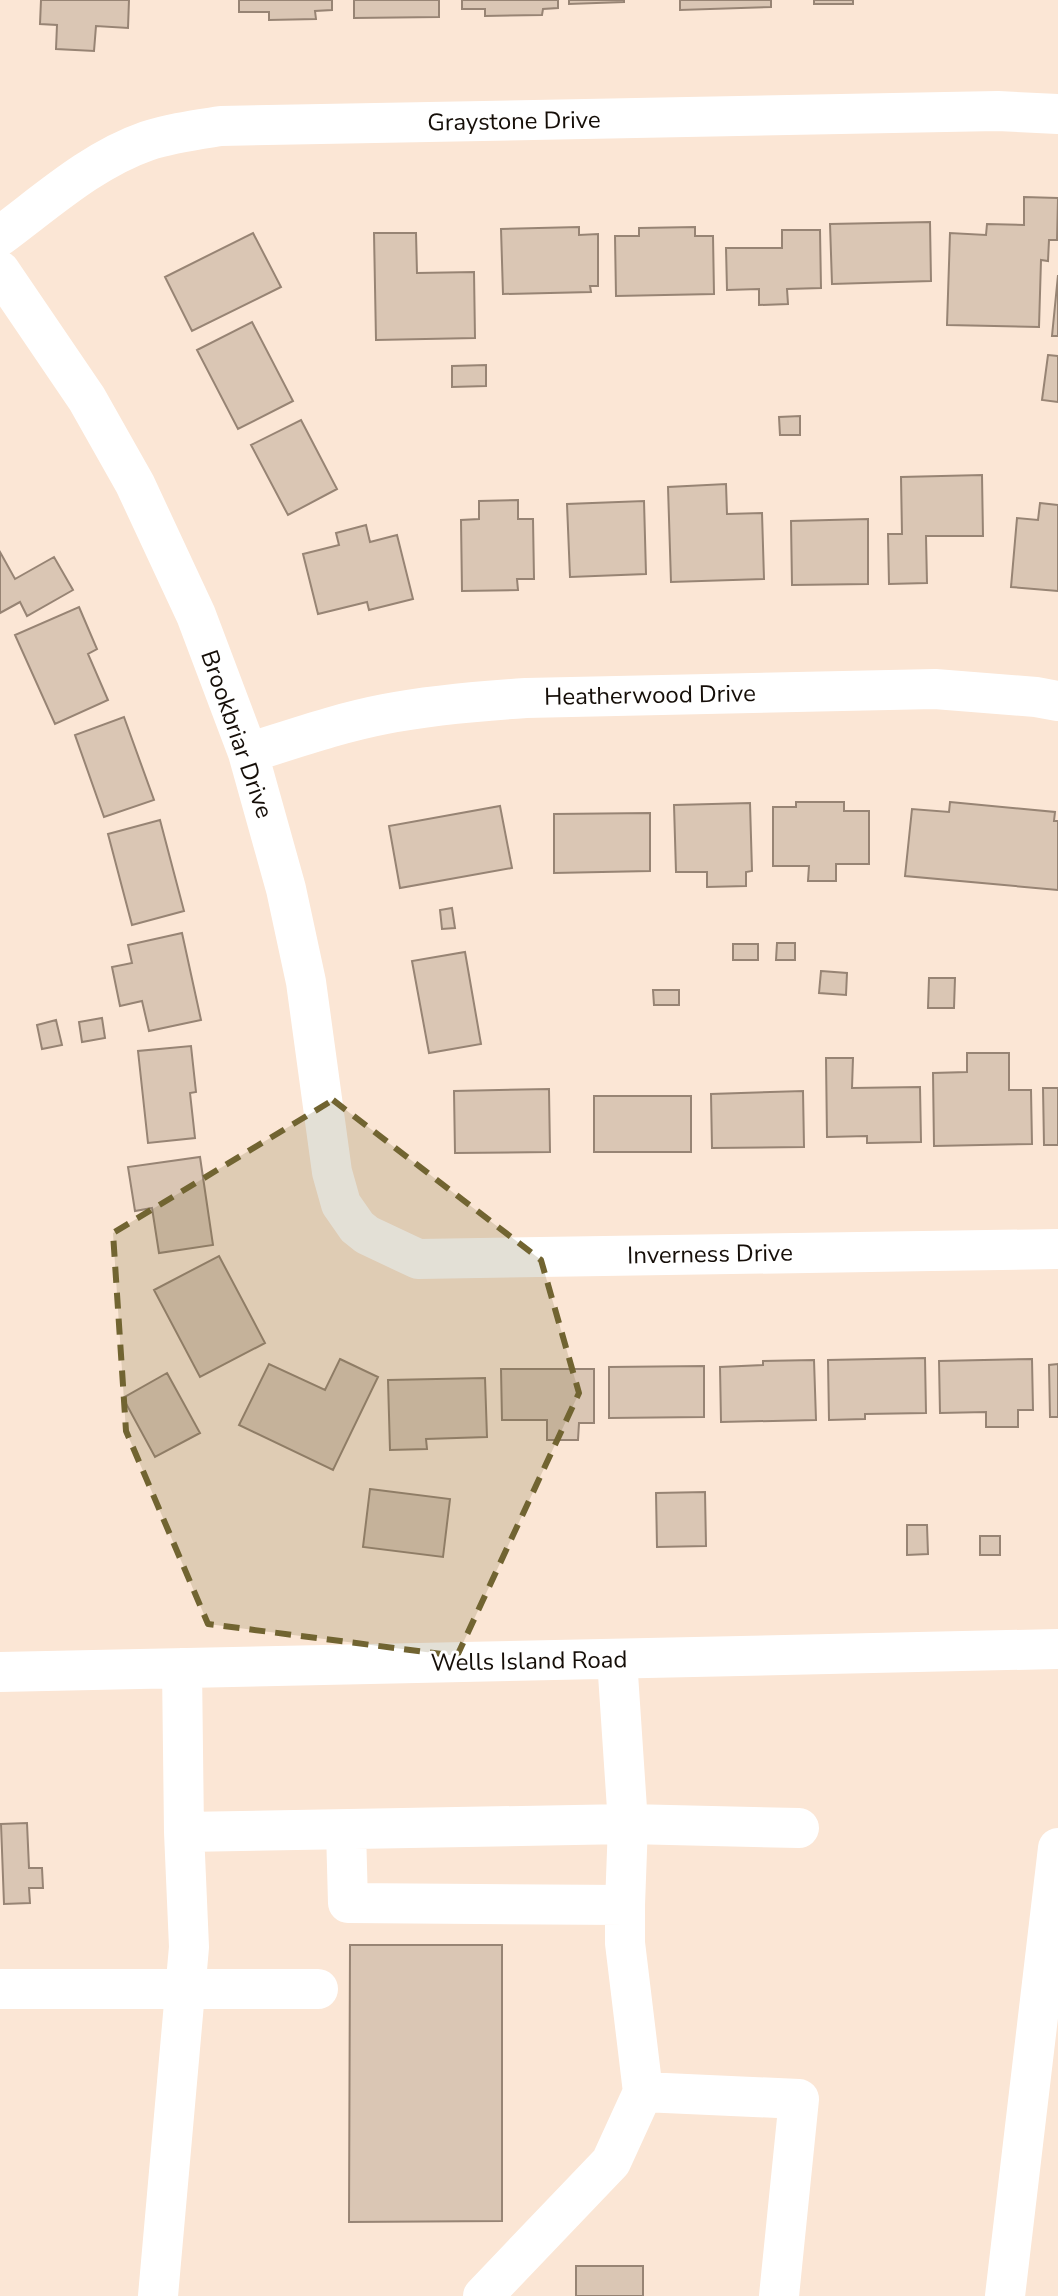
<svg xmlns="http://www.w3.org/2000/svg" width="1058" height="2296" viewBox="0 0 1058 2296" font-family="'Nunito Sans',sans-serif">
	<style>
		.building { fill: #dac6b4; stroke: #978474; stroke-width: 2 }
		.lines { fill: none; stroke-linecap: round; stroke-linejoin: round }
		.minor { stroke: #fff; stroke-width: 40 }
		.marked { fill: #716431; fill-opacity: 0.2; stroke: #716431; stroke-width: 6; stroke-dasharray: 16 10; stroke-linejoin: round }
		.labels { text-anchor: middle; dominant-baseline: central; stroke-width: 6; stroke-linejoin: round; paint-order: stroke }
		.street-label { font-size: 24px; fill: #150e08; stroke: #fff }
	</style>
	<rect width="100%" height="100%" fill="#fbe6d5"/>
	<path class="building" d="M41,0H129L128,28L96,26L94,51L56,49L57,25L40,24Z
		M239,0H332V10L315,11L316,19L269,20V12H239Z
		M354,0H439V17L354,18Z
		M462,0H558V8L543,9L542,15L485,16V9H462Z
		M569,0H624V2L569,4Z
		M680,0H771V7L680,10Z
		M814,0H853V4H814Z
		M1024,197L1058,198L1057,240H1049L1048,261L1041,260L1039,327L947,325L950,233L986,235L987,224L1024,225Z
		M930,222L931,281L832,284L830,224Z
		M579,227V235L598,234V286H590L591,292L503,294L501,229Z
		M695,227V236H713L714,294L616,296L615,236H639V228Z
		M782,230H820L821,288L787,289L788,304L759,305V289L727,290L726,248H782Z
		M253,233L281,287L192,331L165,277Z
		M374,233H416L417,273L474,272L475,338L376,340Z
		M1058,275V336H1052Z
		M252,322L293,401L238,429L197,350Z
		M1048,355L1058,356V402L1042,400Z
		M486,365V386L452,387V366Z
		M800,416V435H780L779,417Z
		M301,420L337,489L288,515L251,445Z
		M982,475L983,536H926L927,583L889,584L888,534H902L901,477Z
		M726,484L727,514L762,513L764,579L671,582L668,487Z
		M518,500V519H533L534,579H517L518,590L462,591L461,520L479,519V501Z
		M644,501L646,574L570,577L567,504Z
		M1040,503L1058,505V591L1011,587L1017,518L1038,520Z
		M868,519V584L792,585L791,521Z
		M366,525L370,542L397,535L413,599L369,610L367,602L318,614L303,554L339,545L336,533Z
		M0,552L15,579L54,557L73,590L27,616L20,602L0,613Z
		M79,607L97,649L88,654L108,700L55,724L15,635Z
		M124,717L154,800L104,817L75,735Z
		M796,802H844V811H869V864H836V881H808L809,866H773V807H796Z
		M950,802L1055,812L1054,821H1058V890L905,876L912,809L949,812Z
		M750,803L752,871L746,872V886L707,887V872H676L674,805Z
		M500,806L512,868L400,888L389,826Z
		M650,813V871L554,873V814Z
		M160,820L184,911L132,925L108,834Z
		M452,908L455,928L442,929L440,910Z
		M182,933L201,1020L149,1031L142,1001L120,1006L112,967L132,963L128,945Z
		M777,943H795V960H776Z
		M733,944H758V960H733Z
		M465,952L481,1044L429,1053L412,961Z
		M821,971L847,973L846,995L819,993Z
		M929,978H955L954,1008H928Z
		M653,990H679V1005H654Z
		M102,1018L105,1038L82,1042L79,1022Z
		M56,1020L62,1045L42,1049L37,1025Z
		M191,1046L196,1092L190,1093L195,1138L148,1143L138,1051Z
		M967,1053H1009V1090H1031L1032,1144L934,1146L933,1073L967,1072Z
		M826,1058H853L852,1088L920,1087L921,1142L867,1143V1136L827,1137Z
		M1043,1088H1058V1145H1044Z
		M549,1089L550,1152L455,1153L454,1091Z
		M803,1091L804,1147L712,1148L711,1094Z
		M594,1096H691V1152H594Z
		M200,1157L213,1245L159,1253L152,1208L135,1211L128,1167Z
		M219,1256L265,1343L200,1377L154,1290Z
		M925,1358L926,1413L865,1414V1419L829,1420L828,1360Z
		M340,1359L378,1377L333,1470L239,1425L269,1364L325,1390Z
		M1032,1359L1033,1410H1018V1427H986V1412L940,1413L939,1361Z
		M814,1360L816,1420L721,1422L720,1367L763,1365V1361Z
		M1058,1364V1417H1050L1049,1365Z
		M704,1366V1417L609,1418V1367Z
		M501,1369H594V1423H579L578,1440H547V1420H502Z
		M167,1373L200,1433L155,1457L123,1398Z
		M485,1378L487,1437L426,1439L427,1449L390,1450L388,1380Z
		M370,1489L450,1499L443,1557L363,1547Z
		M705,1492L706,1546L657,1547L656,1493Z
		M907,1525H927L928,1554L907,1555Z
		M980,1536H1000V1555H980Z
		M27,1823L29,1868H42L43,1888H29L30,1903L4,1904L1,1824Z
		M350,1945H502V2221L349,2222Z
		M576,2266H643V2296H576Z"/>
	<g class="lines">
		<path class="minor" d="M0,236C46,202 92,160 147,141C171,133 195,130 221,126L998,111L1058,114
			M0,271L87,399L135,484L196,615L248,753L286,889L306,982L332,1172L341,1204L357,1227L367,1235L418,1259L1058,1249
			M248,753C293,739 338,723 385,714C431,705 479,701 526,698L935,689L1036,697L1058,701
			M182,1668L184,1832L628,1824L799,1828
			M0,1672L1058,1649
			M346,1830L348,1903L625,1905L628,1824L617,1659
			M0,1989H318
			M643,2092L799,2099L779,2296
			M158,2296L189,1947L184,1832
			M483,2296L611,2162L643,2092L625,1943V1905
			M1005,2296L1058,1848"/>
	</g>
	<path class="marked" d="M333,1100L541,1260L579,1393L457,1656L208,1624L126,1431L113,1233Z"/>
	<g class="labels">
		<g class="street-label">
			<text transform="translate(514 121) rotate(-1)">Graystone Drive</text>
			<text transform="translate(650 695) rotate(-1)">Heatherwood Drive</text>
			<text transform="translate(237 734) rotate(71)">Brookbriar Drive</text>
			<text transform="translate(710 1254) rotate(-1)">Inverness Drive</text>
			<text transform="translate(529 1661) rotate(-1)">Wells Island Road</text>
		</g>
	</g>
</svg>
